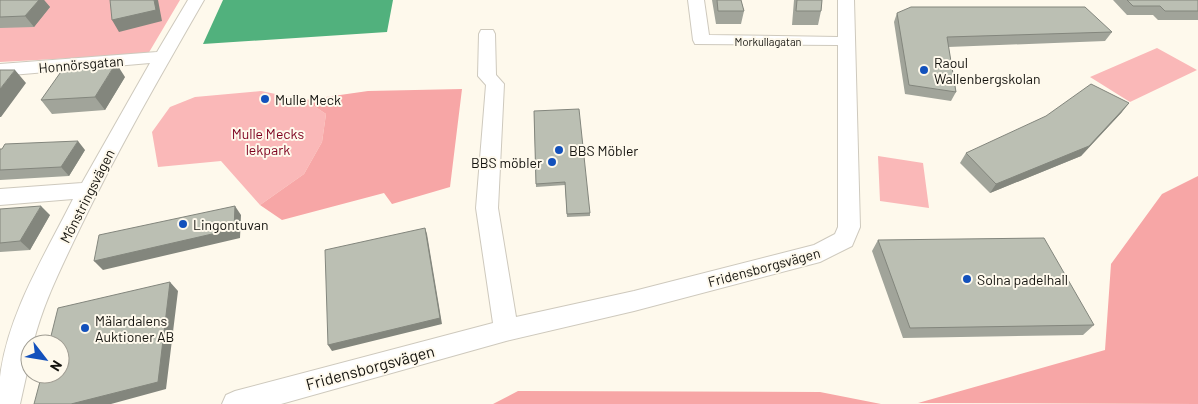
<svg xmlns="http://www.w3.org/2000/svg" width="1198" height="404" viewBox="0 0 1198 404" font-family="Barlow,sans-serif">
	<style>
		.green { fill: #fab8b8 }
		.forest { fill: #f7a6a6 }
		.water { fill: #51b17d }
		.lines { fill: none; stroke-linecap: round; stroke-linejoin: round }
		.street-casing { stroke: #cec9bd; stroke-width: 2 }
		.street { fill: #fff; fill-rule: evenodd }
		.wall { fill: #a1a49a }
		.shaded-wall { fill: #83867d }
		.building { fill: #bbbfb3; stroke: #83867d }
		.poi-dot { fill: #1351bc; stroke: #fef9ec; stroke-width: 2 }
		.labels { text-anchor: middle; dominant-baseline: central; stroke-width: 4; stroke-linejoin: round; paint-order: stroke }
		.far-street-label { font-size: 11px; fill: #14130e; stroke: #fef9ec }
		.poi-label { font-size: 14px; fill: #14130e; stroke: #fef9ec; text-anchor: start }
		.street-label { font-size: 14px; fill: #14130e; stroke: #fef9ec }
		.park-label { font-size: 14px; fill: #7d001e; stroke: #fef9ec }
		.near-street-label { font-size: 16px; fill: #14130e; stroke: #fef9ec }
	</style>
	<rect width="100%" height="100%" fill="#fef9ec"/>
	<path class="green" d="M0,0H180L148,54L0,62Z
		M1157,48L1197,70L1130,102L1090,77Z
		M261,91L305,100L326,114L322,142L304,174L260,205L221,161L158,167L152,132L170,107L195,97Z
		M878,156L923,163L929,208L880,201Z"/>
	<path class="forest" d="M462,89L450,187L392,204L384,193L282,220L260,205L304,174L322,142L326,114L305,100L368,91Z
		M1198,176V404L918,403L1105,350L1111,264L1162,194Z
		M518,391L820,392L881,404H493Z"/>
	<path class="water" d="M223,0H393L387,32L203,44Z"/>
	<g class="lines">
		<defs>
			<path id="street" d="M188,0H204C161,75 118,149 80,228C62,266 43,303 33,344H30V359L20,404H0C0,395 0,386 0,377C8,313 45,255 73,199L0,205V189L82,183L150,63L0,76V64L157,52Z
				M688,0H704L709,35L838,37V0H854L860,227L852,246L820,262L634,311L506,341L281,404H222L226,395L235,391L493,323L476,208L486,85L478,76L479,34L481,30H493L495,34L496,75L504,84L498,208L516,317L634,291L814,245L835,234L838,227V45L695,44L693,40Z"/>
		</defs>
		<use href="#street" class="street-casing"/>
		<use href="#street" class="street"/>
	</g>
	<path class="wall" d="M0,0H44L50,7L34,27L0,28Z
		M712,0H741L744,11L741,24H716Z
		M794,0H822L821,11L818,25H792Z
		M1113,0H1198V20H1158L1153,15H1127Z
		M897,13L1112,32L1105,41L948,47L956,92L951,101L905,94L894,22Z
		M125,77L105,110L52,114L41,100Z
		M534,111L590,213V216L567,217L565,185L536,187Z
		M1122,112L1081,156L990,193L960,163L966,153Z
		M0,149L85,150L69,176L0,180Z
		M0,209L50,215L30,250L0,252Z
		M878,240L1094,325L1083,335L903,338L872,251Z"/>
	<path class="shaded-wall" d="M39,0H44L50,7L34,27L25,16Z
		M154,0H158L162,21L119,32L112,20Z
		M116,63L125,77L105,110L95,97Z
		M15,70L26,83L1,117H0V89Z
		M1129,103L1122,112L1081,156L990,193L996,184Z
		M78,141L85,150L69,176L61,167Z
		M41,206L50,215L30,250L20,241Z
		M235,206L241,215L240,238L103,270L94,261Z
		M425,228L427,234L442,324L332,351L328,345Z
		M170,282L178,291L166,389L111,404H71Z"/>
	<path class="building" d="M0,0H39L25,16L0,17Z
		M110,0H154L156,10L112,20Z
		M717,0H741L744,11H718Z
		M797,0H822L821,11H796Z
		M1127,0H1198V11H1165L1160,6H1133Z
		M911,7H1085L1112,32L947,37L956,92L909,85L897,13Z
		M116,63L95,97L41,100L65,66Z
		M0,70H15L0,89Z
		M1091,84L1129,103L1089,146L996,184L966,153L1046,116Z
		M579,109L590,213L567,214L565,182L536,184L534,111Z
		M78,141L61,167L0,170V149H2L5,144Z
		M41,206L20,241L0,243V209Z
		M235,206L234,229L94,261L99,235Z
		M425,228L440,318L328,345L325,250Z
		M1044,238L1094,325L910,328L878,240Z
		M170,282L158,382L71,404H34L42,374H60V344H49L58,308Z"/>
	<g class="poi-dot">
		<circle cx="924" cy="70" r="5"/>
		<circle cx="265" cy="99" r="5"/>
		<circle cx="559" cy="150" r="5"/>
		<circle cx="552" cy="162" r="5"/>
		<circle cx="183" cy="224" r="5"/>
		<circle cx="967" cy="279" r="5"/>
		<circle cx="85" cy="328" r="5"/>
	</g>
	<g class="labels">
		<g class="far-street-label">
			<text x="768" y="41">Morkullagatan</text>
		</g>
		<g class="poi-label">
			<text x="934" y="62">Raoul<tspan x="934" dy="16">Wallenbergskolan</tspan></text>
			<text x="275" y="99">Mulle Meck</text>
			<text x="569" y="150">BBS Möbler</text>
			<text x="542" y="162" text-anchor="end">BBS möbler</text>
			<text x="193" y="224">Lingontuvan</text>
			<text x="977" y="279">Solna padelhall</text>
			<text x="95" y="320">Mälardalens<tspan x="95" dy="16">Auktioner AB</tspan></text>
		</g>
		<g class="street-label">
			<text transform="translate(81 64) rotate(-5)">Honnörsgatan</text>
			<text transform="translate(87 196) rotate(-63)">Mönstringsvägen</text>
			<text transform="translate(764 267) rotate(-15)">Fridensborgsvägen</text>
		</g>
		<g class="park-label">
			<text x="268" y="133">Mulle Mecks<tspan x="268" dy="16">lekpark</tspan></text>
		</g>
		<g class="near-street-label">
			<text transform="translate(370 367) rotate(-15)">Fridensborgsvägen</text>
		</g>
	</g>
	<g transform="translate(45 359) rotate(121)"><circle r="24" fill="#fef9ec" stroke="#a09d93"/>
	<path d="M0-4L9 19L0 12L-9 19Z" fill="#1351bc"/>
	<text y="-8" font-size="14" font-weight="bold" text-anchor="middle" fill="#14130e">N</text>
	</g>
</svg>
